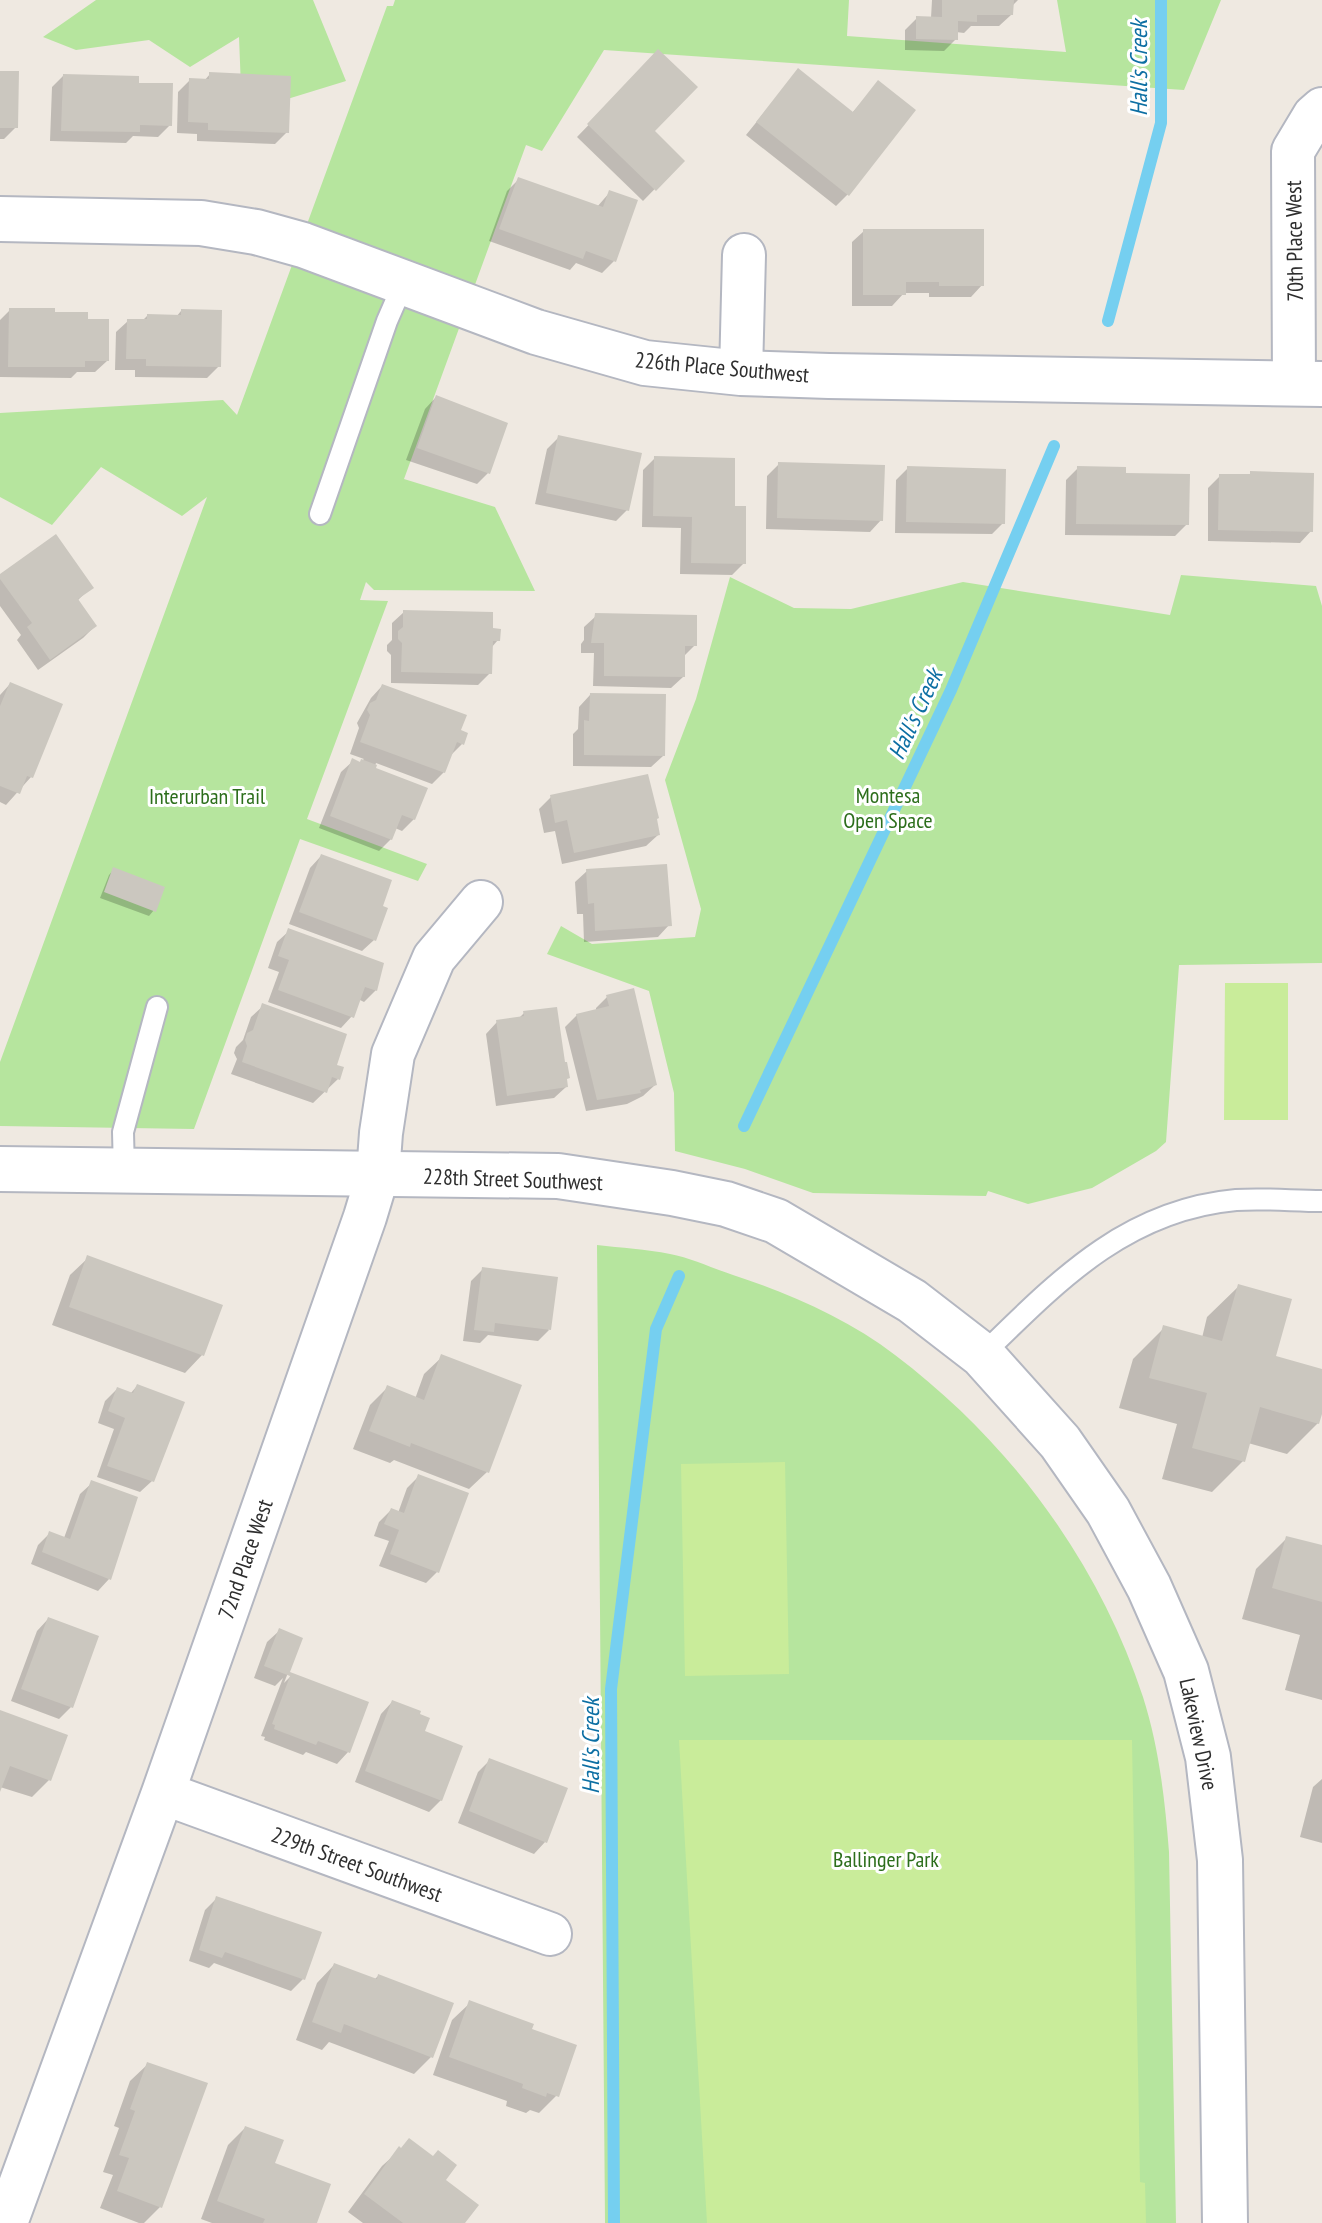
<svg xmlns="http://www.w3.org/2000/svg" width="1322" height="2223" viewBox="0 0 1322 2223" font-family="'PT Sans Narrow',sans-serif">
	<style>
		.green { fill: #b6e59e }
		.pitch { fill: #c9ec9a }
		.shadow { fill: #0003 }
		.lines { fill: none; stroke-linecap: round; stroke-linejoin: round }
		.stream { stroke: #75cff0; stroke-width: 12 }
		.building { fill: #cbc7bf }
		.lane-casing { stroke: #b4b7c1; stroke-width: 24 }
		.street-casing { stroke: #b4b7c1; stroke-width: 46 }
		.secondary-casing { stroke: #b4b7c1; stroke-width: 48 }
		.lane { stroke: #fff; stroke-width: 20 }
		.street { stroke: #fff; stroke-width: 42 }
		.secondary { stroke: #fff; stroke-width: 44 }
		.labels { text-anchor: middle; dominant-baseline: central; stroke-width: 6; stroke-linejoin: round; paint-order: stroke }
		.street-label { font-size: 22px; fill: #2e2e2e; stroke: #fff }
		.park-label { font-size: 22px; fill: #2c6e1b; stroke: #fff }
		.water-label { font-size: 24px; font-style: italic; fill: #0d6fa3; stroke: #fff }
	</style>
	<rect width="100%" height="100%" fill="#efe9e1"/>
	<path class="green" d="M96,0H313L346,81L242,113L239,37L190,67L149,40L76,50L43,37Z
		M395,0H849L847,36L1066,52L1057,0H1221L1184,90L604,50L542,151L526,145L404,479L495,507L535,591L374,590L366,582L360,600L388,601L307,819L427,864L418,881L300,839L194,1129L0,1126V1062L207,497L182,516L101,467L52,525L0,497V413L223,400L237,415L387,6H393Z
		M1181,575L1316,586L1322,606V963L1179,965L1166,1142L1156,1151L1092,1188L1028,1204L988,1191L986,1196L813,1193L745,1169L675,1151L674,1093L649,991L547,954L561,926L592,944L695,937L701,909L665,780L696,699L730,577L794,608L851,609L963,582L1170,615Z
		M597,1245C621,1248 646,1249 670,1254C691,1258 712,1268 733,1275C788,1293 848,1319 895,1355C1009,1441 1098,1560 1143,1697C1159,1747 1165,1800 1169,1852L1176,2223H605Z"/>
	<path class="pitch" d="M1225,983H1288V1120H1224Z
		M785,1462L789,1674L685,1676L681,1464Z
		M679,1740H1132L1140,2182L1145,2183L1146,2223H707Z"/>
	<path class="shadow" d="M932,0H1018L1013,5L1011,15L999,26H971L964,33L956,32V39L944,51L905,50V30L917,18H931Z
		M659,52L652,131L682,161L643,201L577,137Z
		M798,71L852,113L878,83L848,194L836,206L746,135Z
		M0,73L16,127L4,139H0Z
		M210,74L287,132L275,144L197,141V134L177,133L178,92L190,80L204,81Z
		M63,76L137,85L170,125L158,137L133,136L126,143L50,141L52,87Z
		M519,179L597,207L610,192L636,202L614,261L602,273L576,263L570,270L489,241L507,191Z
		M864,231L982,285L971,297H929V293H904L892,306H852V242Z
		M10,310L107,361L95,372H77L71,378L0,377V320Z
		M181,311L219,366L207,378L135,377V370H115L116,332L128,321H142L147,316L176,317Z
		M436,397L488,473L477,484L406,460L425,409Z
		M559,437L627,510L616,521L535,504L547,449Z
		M655,458L733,508L744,563L732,575L680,574L681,528L642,527L643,470Z
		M779,464L881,520L870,532L766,529L767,476Z
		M908,468L1003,523L992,534L895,533L896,480Z
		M1078,468L1187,524L1175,536L1065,535L1066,480Z
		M1220,476L1311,531L1300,543L1208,541V488Z
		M0,576L91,587L77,601L95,626L83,638L38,670L17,640L21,635L0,606Z
		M404,612L491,630L498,640L491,648L490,673L478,685L391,683V655L387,651V645L392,640V623Z
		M596,616L695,645L683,657V677L671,688L593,686L594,653H581V644L584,640V627Z
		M10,684L31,777L6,805L0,802V695Z
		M382,686L459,732L462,744L450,756L444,772L432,784L376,763L374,769L414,819L402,831L395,828L391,839L379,851L319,828L341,772L353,761L359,763L364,759L350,754L359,728L357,723L371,698Z
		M590,695L663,756L651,767L573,766V734L578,729L579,707Z
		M551,797L655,820L658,835L646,846L562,864L555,831L544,833L539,809Z
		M321,856L374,940L362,951L289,924L310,868Z
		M114,869L154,910L149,916L100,898L109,875Z
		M587,871L669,925L658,937L584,942L583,914H577L575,882Z
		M289,931L376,990L364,1002L358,999L352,1016L341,1028L268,1002L279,972L268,968L277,942Z
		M607,997L655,1085L643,1096L627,1104L586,1111L565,1027L577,1015L596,1011V1008Z
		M263,1006L334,1066L338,1079L313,1103L231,1074L237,1059L234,1053L236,1047L243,1040L251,1017Z
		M524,1013L566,1087L554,1098L496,1106L486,1034L497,1022L518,1019Z
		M88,1258L202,1355L185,1373L52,1325L70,1275Z
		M483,1269L549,1330L538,1341L488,1335L480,1343L463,1341L471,1281Z
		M1239,1286L1274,1357L1322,1371V1407L1318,1423L1287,1454L1248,1443L1243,1461L1212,1492L1162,1479L1177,1424L1119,1408L1133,1359L1164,1328L1202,1338L1207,1317Z
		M442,1357L487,1472L469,1489L394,1460L390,1463L353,1449L370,1405L387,1388L415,1399L424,1374Z
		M137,1386L152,1481L140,1492L97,1477L114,1429L98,1423L105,1401L117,1389L130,1394Z
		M419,1476L437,1572L426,1583L379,1566L389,1541L374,1536L379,1522L391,1510L398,1513L407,1488Z
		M92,1483L109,1579L98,1591L31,1564L38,1545L50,1533L64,1538L80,1494Z
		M1287,1538L1322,1548V1700L1285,1690L1300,1635L1242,1619L1256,1569Z
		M48,1619L71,1707L59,1719L11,1701L37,1631Z
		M279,1631L301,1639L284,1683L292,1675L348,1752L337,1764L306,1752L303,1755L264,1740L265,1737L261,1736L283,1678L275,1686L254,1678L267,1642Z
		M392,1702L422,1732L441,1800L429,1812L355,1782L381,1714Z
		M0,1712L49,1780L32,1797L0,1787Z
		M490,1760L545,1842L534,1854L458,1823L478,1772Z
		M1322,1779V1843L1300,1837L1313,1787Z
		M217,1898L303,1979L291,1991L214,1963L209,1968L189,1961L205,1910Z
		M334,1965L374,1980L378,1976L431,2057L414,2074L329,2042L322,2050L296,2040L317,1983Z
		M470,2003L530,2031L557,2095L539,2113L530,2110L526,2113L506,2106L507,2101L433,2075L452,2020Z
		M148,2064L160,2207L144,2223H139L100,2208L113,2175L103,2172L119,2128L114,2126L130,2081Z
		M245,2128L272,2164L315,2223H212L201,2219L228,2145Z
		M400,2150L443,2180L463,2223H363L348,2212L382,2166Z"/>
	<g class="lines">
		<path class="stream" d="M1108,321L1161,123V0
			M744,1126L951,690L1054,446
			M614,2223L611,1689L656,1329L679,1276"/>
	</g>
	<path class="building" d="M942,0H1014L1013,15H977V22L958,21V40L916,39V16L942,17Z
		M658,49L698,87L655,131L685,161L656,191L587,124Z
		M798,68L853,112L878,80L916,110L849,196L756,122Z
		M0,71H19L18,128H0Z
		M209,72L291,76L289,133L208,130V123L188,122L189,78L209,79Z
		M63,74L139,76V83H173L172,126L140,125V132L61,131Z
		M518,177L603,207L609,190L638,200L616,262L586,251L583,259L499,229Z
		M863,229H984V286H939V282H906V295H863Z
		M9,308H55V312H88V319H109V361H85V367H8Z
		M181,309L222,310L221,367L146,366V359H126L127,319H147V314L181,315Z
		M436,395L508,423L490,474L417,448Z
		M558,435L642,453L629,511L546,493Z
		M654,456L735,458V506H746V564L691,563L692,517L653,516Z
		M778,462L885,465L883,521L777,518Z
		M907,466L1006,469L1005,524L906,522Z
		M1077,466L1126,467V473L1190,474L1189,525L1076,524Z
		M1250,471L1314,473L1313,532L1218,530L1219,474H1250Z
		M56,534L94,588L78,599L97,626L50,660L27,627L32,623L0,579V574Z
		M403,610L493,612V628L501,629L500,641H493L492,674L401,672L402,643L398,639V631L403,627Z
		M595,613L697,615V646H685V677L604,676V643H591Z
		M10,682L63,704L33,778L27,776L20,794L0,786V706Z
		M382,684L467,715L461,730L468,733L464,745L457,742L445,773L360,742L370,715L367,710L370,703L376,700Z
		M590,693L666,694L665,756L584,755V720L589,721Z
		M352,758L360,762L361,759L377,765L376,768L428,788L415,820L402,815L392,840L330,816Z
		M648,774L659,818L657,819L660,835L574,853L567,820L555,823L550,795Z
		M321,854L392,880L383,906L388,908L376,941L299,912Z
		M667,864L672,926L595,931L594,903L588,904L586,869Z
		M113,867L165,887L156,912L104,892Z
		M288,928L384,963L377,991L365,987L354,1018L278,990L289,960L278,956Z
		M634,988L657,1085L640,1090L641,1093L597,1100L576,1014L609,1006L606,995Z
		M262,1003L347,1034L337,1065L344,1067L340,1080L332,1077L327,1093L242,1062L247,1046L245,1040L247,1033L253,1030Z
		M557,1007L565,1062H567L570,1078L567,1079L568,1087L507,1096L496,1020L524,1016L523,1011Z
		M87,1255L223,1305L204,1356L69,1307Z
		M482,1267L558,1277L551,1330L495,1323L494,1332L474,1330Z
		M1238,1284L1292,1299L1276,1356L1322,1369V1414L1319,1424L1260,1407L1245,1462L1192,1448L1207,1393L1149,1378L1163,1325L1222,1341Z
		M441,1354L522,1385L489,1473L411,1443L410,1447L369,1431L387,1385L424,1400Z
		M137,1384L185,1402L154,1482L107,1466L125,1418L108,1411L117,1387L133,1393Z
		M418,1474L469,1493L439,1573L390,1554L399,1530L384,1524L391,1508L404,1513Z
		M91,1480L138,1497L111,1580L42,1552L49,1531L70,1539Z
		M1286,1536L1322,1545V1602L1272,1588Z
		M48,1617L99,1636L73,1708L21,1689Z
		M279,1628L303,1638L290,1672L369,1702L350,1753L318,1741L316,1745L274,1729L275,1725L272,1724L290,1676L264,1666Z
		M392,1700L421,1711L420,1714L430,1718L425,1731L463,1746L442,1801L365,1771Z
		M0,1710L68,1735L51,1781L10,1766L0,1792Z
		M489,1758L568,1788L547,1843L469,1811Z
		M216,1896L322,1932L305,1980L225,1952L222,1958L199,1950Z
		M334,1963L377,1979L378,1974L454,2003L433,2058L344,2024L341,2033L312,2022Z
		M469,2000L534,2024L532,2029L577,2045L559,2097L547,2093L546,2097L522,2088L523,2084L449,2057Z
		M147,2062L208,2083L162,2208L117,2191L129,2158L119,2155L135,2111L130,2109Z
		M245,2126L284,2140L275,2163L331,2184L317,2223H263L265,2219L217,2201Z
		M409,2138L433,2156L438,2150L457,2165L446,2180L479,2205L465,2223H403L364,2194L399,2146L401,2148Z"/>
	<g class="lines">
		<defs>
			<path id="lane" d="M320,514L387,321L404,282
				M124,1172L123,1132L157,1007
				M982,1355C1057,1282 1125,1210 1236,1200C1264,1198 1294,1201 1322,1201"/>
			<path id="street" d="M741,373L744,255
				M1294,383L1293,151L1314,116L1322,109
				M163,1793L550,1934
				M6,2223L163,1793L365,1217L378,1174L381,1133L393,1054L434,958L481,902"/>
			<path id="secondary" d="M0,219L201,223L256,232L303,245L536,332L645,363L741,373L829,376L1322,384
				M0,1169L558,1176L672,1193L726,1204L776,1221L912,1301L982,1355L1060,1442L1108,1511L1149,1587L1186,1671L1208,1757L1220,1860L1225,2223"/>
		</defs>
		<use href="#lane" class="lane-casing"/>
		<use href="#street" class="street-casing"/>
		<use href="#secondary" class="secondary-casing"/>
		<use href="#lane" class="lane"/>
		<use href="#street" class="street"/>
		<use href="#secondary" class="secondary"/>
	</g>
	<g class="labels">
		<g class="street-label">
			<text transform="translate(1294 241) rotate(-91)">70th Place West</text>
			<text transform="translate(722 367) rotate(5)">226th Place Southwest</text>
			<text transform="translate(513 1179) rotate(2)">228th Street Southwest</text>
			<text transform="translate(245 1559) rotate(-71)">72nd Place West</text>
			<text transform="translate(1199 1734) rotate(78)">Lakeview Drive</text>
			<text transform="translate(357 1864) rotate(20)">229th Street Southwest</text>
		</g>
		<g class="park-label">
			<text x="888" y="795">Montesa<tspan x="888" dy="25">Open Space</tspan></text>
			<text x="207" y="796">Interurban Trail</text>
			<text x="886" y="1859">Ballinger Park</text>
		</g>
		<g class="water-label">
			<text transform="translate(1138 68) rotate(-90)">Hall's Creek</text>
			<text transform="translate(915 714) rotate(-65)">Hall's Creek</text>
			<text transform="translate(590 1746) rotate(-90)">Hall's Creek</text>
		</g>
	</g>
</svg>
